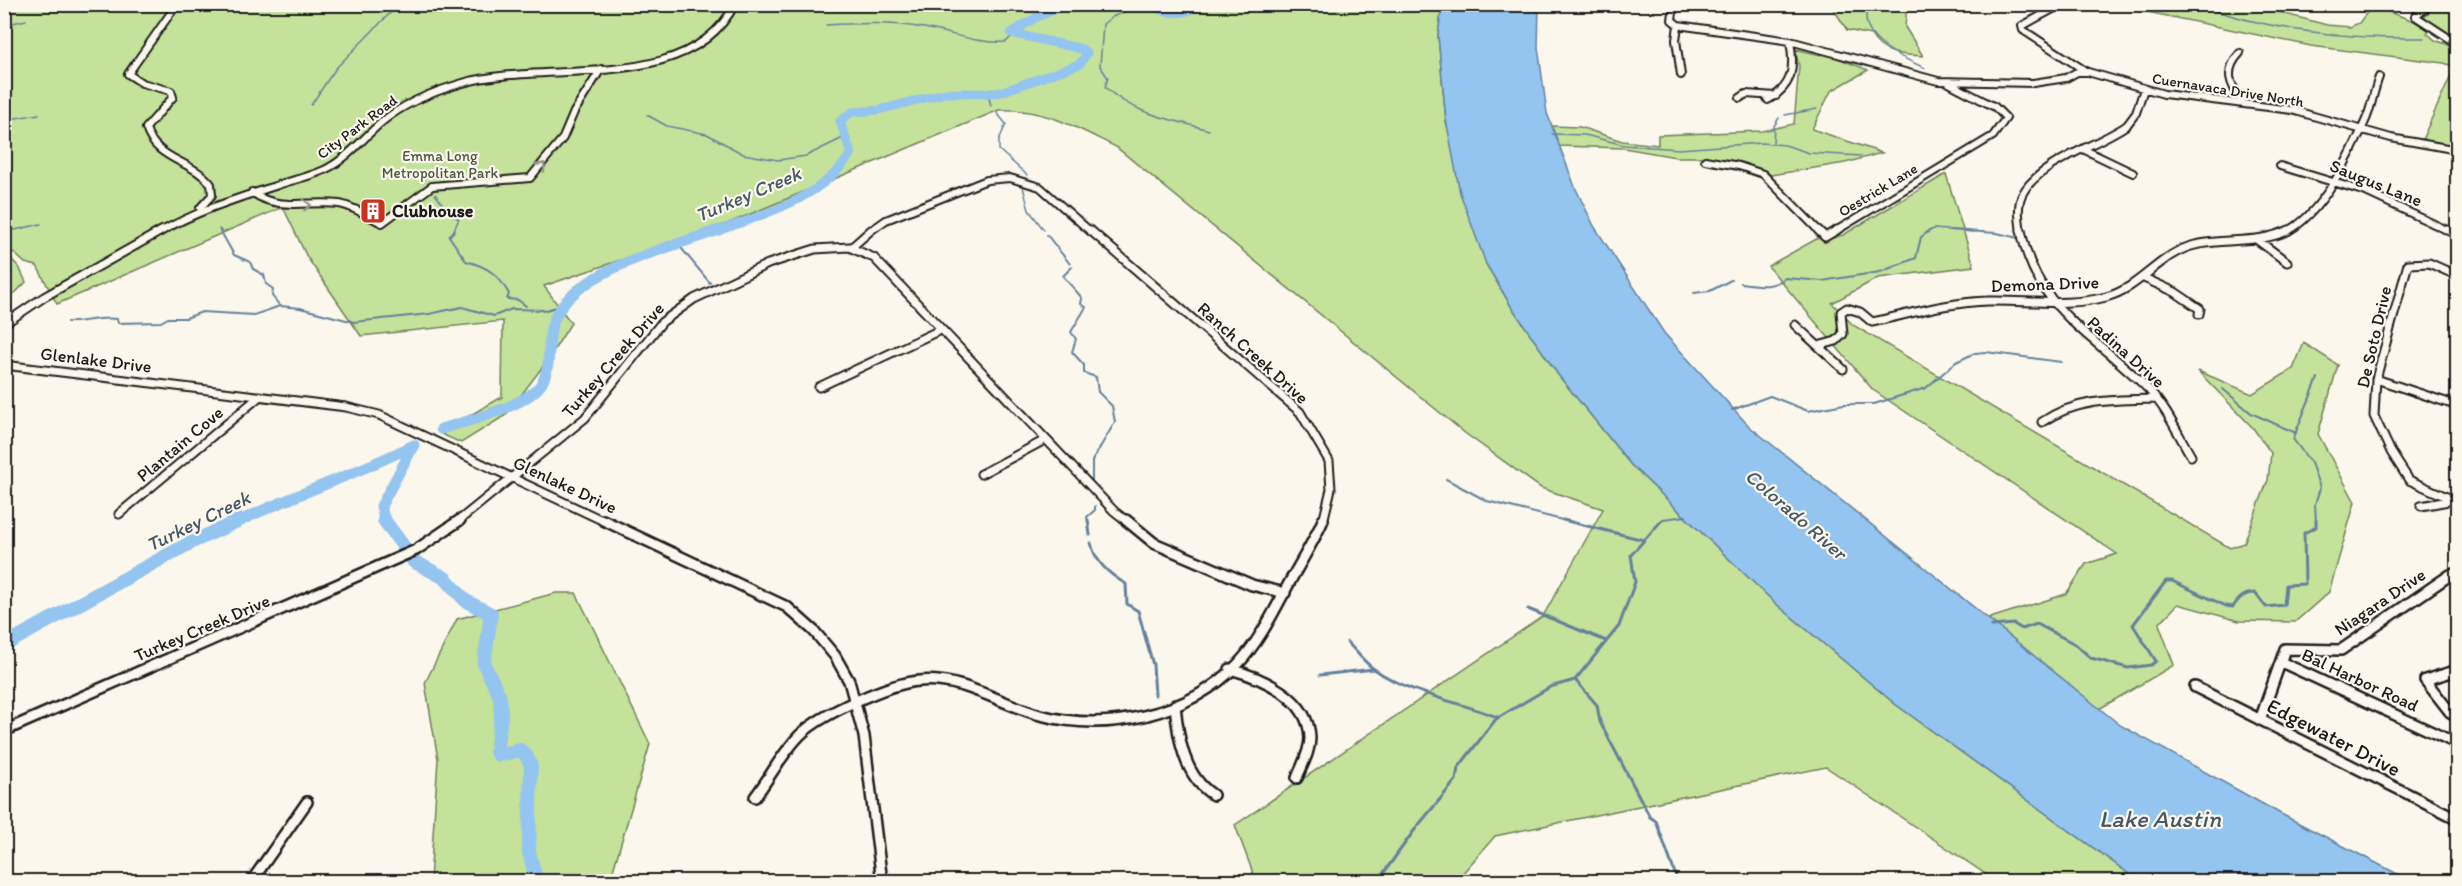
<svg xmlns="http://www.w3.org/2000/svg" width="2462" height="886" viewBox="0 0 2462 886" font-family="Itim,sans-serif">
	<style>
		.green { fill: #c4e29a; stroke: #707f5b; stroke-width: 1.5 }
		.water { fill: #94c4f0; stroke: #64819b; stroke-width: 1.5 }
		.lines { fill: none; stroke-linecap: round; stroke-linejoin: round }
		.stream-far2 { stroke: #64819b; stroke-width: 1.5 }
		.stream-far1 { stroke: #64819b; stroke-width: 2 }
		.stream { stroke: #64819b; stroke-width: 3 }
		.river-far2 { stroke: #94c4f0; stroke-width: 9 }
		.river-far1 { stroke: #94c4f0; stroke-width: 11 }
		.river { stroke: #94c4f0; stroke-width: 14 }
		.minor-far2-casing { stroke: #1c1c1c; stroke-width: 10 }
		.minor-far1-casing { stroke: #1c1c1c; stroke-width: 11 }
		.minor-casing { stroke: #1c1c1c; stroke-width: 14 }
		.minor-far2 { stroke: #fbf7ec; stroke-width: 6 }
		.minor-far1 { stroke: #fbf7ec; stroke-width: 7 }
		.minor { stroke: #fbf7ec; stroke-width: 9 }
		.oneway { stroke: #97948e }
		.labels { text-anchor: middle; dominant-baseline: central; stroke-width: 4.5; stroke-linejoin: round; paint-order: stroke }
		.far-street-label { font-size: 15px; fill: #1c1c1c; stroke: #fbf7ec }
		.far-park-label { font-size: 15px; fill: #4e5742; stroke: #fbf7ec }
		.street-label { font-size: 18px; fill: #1c1c1c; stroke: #fbf7ec }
		.poi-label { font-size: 18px; font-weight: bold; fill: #1c1c1c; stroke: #fbf7ec; text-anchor: start }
		.water-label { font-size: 20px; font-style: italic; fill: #465766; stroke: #fbf7ec }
		.near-street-label { font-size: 21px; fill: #1c1c1c; stroke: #fbf7ec }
		.near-water-label { font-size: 24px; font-style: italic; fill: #465766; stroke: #fbf7ec }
	</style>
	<rect width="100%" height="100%" fill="#fbf7ec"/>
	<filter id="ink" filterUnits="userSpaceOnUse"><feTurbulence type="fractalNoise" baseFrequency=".0167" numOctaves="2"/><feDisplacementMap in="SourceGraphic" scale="12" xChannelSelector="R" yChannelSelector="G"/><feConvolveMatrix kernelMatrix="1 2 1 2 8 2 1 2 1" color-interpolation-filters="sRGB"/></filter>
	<g filter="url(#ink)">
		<path class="green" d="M4,5H1442L1438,36L1446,121L1486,264L1511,306L1559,376L1631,465L1774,602L1895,704L2139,881H1996L1826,767L1495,836L1456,881H1256L1235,825L1543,616L1603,509L1541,488L1466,434L1116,147C1077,128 1044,108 999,110L729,223L544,286L571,323L547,361L506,415L461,443L439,433L502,397L503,321L361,336L307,257L283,207L57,304L37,266L25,263L5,245Z
			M1831,5H1907L1905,27L1923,56C1902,55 1882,55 1871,35L1847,30Z
			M2114,5H2252L2327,25L2350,27L2359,23L2372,6L2414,21L2429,30L2427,33L2435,40L2457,48V147L2421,142L2455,67L2444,63L2311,46Z
			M2439,5H2457V41L2425,19V15Z
			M1795,49L1821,55L1825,53L1868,70L1831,91L1812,129L1882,153L1845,163L1771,175L1753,167L1702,157H1676L1624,148L1559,146L1551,126L1580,127L1622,141L1658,145V135L1762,131L1794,124L1799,66Z
			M1946,174L1974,266L1878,278L1832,303L1853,325L2230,548L2244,543L2268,480L2271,453L2253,428L2198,371L2252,394L2293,369L2304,343L2338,365L2318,434L2355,502L2329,592L2295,622L2239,621L2178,604L2159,624L2174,665L2099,709L1987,619L2066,594L2086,564L2117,554L1873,390L1768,266L1820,237L1828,239L1843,235Z
			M6,254L19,267L26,282L16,292L5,297Z
			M556,593H576L650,744L610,881H430L438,759L425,683L457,619Z"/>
		<path class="water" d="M1442,5H1539L1538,47L1547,113L1575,187L1594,226L1664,333L1749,426L2120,725L2281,814L2411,881H2139L1895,704L1774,602L1631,465L1559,376L1511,306L1486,264L1460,193L1446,120L1438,36Z"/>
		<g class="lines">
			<path class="stream-far2" d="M1143,4L1112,17L1103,24L1100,66L1108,78L1105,87C1134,115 1172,119 1209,130
				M1864,4L1867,9C1859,41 1901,57 1925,68
				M2195,4C2270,31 2345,39 2424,38
				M4,25L26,20
				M826,25C859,23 891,22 924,28C952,33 977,44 1006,42L1013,35
				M988,94L991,106
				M311,105L336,68L399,4
				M997,113L1006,124L999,140V150L1027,175
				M647,115L667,126L707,134L743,154L778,160L806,156L845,137
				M1785,115L1817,109
				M4,120L39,114
				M1552,134L1585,135L1624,145L1679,149L1761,143L1785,145L1809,153L1861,156
				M1773,143L1774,126L1779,118
				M1023,187L1029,210L1044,230
				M435,194L451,215L459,219L453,232
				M4,227L15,230L41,224
				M219,229L220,232
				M1926,232L1934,229L1974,232"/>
			<path class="stream-far1" d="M220,230L234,255L250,262L253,269L264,275L266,284L273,289L272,296L280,306
				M455,230L449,236L466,261C488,267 498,274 509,294L507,299L518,300L526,306
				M1951,230L1997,233L2018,238
				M1047,235L1070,264
				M677,243L710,283
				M1072,267L1063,276L1082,298L1081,304L1086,307L1071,332L1076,339L1072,352L1084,365V373L1096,377L1098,392L1112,406L1115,422L1092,461V480
				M1741,283C1758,285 1771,289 1785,278L1822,281L1880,272L1916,258L1921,237L1931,230
				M1694,293L1710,291L1731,280
				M67,322C84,323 100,316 117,319L118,323L161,322L168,318H186L202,312L254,315L280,306L300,308L354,322L429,314L462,307L494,316L512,309L546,310L563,305
				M2223,389L2251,413L2296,433
				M1732,410L1770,396L1808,411L1844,404H1874L1926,388L1956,362L1975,353L1986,352L2061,362
				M1446,479L1487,501L1570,522
				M1088,522L1087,517L1095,510V506
				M1661,522L1663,519L1686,516
				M2316,522L2315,504L2320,488L2311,463L2293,439L2318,378"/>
			<path class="stream" d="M1088,520L1090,535
				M1563,520L1644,540
				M1091,543C1095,562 1110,575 1126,584L1127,604L1138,611L1153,665L1155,695
				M1528,609L1606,641
				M1992,626L2014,624L2022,629L2037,624L2075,644L2091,658L2128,668L2151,665L2156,661L2133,625L2166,581H2172L2226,606L2233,607C2239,598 2244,593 2255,593L2266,607L2284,605L2286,585L2305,584L2304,533L2316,527V520
				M1347,642C1356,651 1364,662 1374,669C1409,694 1458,701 1497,717
				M1320,675L1374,669
				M1576,681L1597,705L1600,722L1650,817L1656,821L1678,882
				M1377,882L1416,828L1456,780L1458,768L1496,719L1550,687L1575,680L1619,626L1635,582L1631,555L1662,520"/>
			<path class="river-far2" d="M1147,4C1164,13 1183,18 1199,4
				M715,232C762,215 824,198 851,153L840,121L852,112L879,110L945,93H998L1080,64L1087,53L1082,49L1011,33L1037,17L1067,4"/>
			<path class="river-far1" d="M441,429C466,421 531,406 543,381C556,355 539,330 567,300C601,264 673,246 719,230
				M237,522C295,495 356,474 414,445
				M385,522L381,506L414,445"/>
			<path class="river" d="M384,520L406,550
				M413,561L445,578L466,601L491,614L484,664L500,697L501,716L496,752L499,755L520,750L526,755L531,766L529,852L537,882
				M4,645L190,543L240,520"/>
			<defs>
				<path id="minor-far2" d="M177,4L128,74L142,83L171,91L173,97L146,128C155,160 192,160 211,184L212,195L200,208
					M1674,4L1672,20L1678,25
					M2062,4L2022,26L2023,30L2087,72
					M2430,4L2415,16L2458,44
					M1678,25L1790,41L1938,81L2033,83L2066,78L2077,72H2088L2164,94L2292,110L2391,138L2458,150
					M1678,25L1676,40L1681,75
					M2240,53C2223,71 2230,85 2243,103
					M1740,98L1746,94L1776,96
					M1768,100C1793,86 1795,68 1790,41
					M2085,150L2133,173
					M1705,160L1739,166L1763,174L1820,232
					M2280,166L2366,192L2451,232
					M252,192C277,212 310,200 339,204C353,206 369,217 382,223L432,186L530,178L563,138L574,112L601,69
					M160,232C199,210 236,199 278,185C295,179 315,176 330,167C350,156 364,137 382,122C404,103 435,91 463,83C546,59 689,96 735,4
					M869,232L886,220L987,180L1010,178L1040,187L1091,232
					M1834,232L1993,136L2006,118L1995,107L1949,83
					M2021,232C2019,219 2017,206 2022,195C2037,163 2099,145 2127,125L2136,113L2144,89
					M2286,232C2322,215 2352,153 2367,117C2372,104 2374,90 2379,77"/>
				<path id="minor-far1" d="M1090,230L1300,412L1329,461L1331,489L1323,522
					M1818,230L1825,237L1837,230
					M2021,230C2036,312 2097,336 2149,390C2167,409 2178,434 2191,456
					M2447,230L2458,235
					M2256,239L2287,262
					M852,247L871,230
					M2458,276L2429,263L2408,264L2376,379L2374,416L2391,452L2409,480L2458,502
					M2144,278L2175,292L2200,309L2199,314
					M4,324L44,297L163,230
					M1795,325L1818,346L1836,341L1843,334L1841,312L1847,308L1860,312L1872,322C1910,314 1949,302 1988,301C2027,300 2068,307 2106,297C2141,288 2160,253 2195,245C2226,238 2260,244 2289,230
					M1818,346L1843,369
					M4,365L346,407L379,415L606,522
					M2376,379L2458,406
					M819,387L940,330
					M2042,422C2077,398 2117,400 2157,399
					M981,474L1045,440
					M2421,506L2454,500L2458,485
					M119,514L260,396
					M457,522L585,418L662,322L694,299L768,264L815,249L849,247L874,258L1114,511L1128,522"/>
				<path id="minor" d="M603,520L787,607L814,631L835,656L849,681L864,736L882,882
					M1126,520L1154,543L1252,585L1285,593
					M2281,662L2458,744
					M1230,669C1263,678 1309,698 1310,738C1310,752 1302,765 1297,778
					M2458,670L2425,680L2450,712L2458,716
					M2195,687L2458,819
					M1175,705C1178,738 1184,776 1213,795
					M2260,720L2285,649L2341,650L2450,575L2458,573
					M4,731L416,550L460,520
					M755,797C770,777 783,752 800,735C821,714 890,683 919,681C963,677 1000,704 1040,715C1108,733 1189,715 1238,664C1261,640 1277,605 1293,576C1303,558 1315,539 1323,520
					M251,882L307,802"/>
			</defs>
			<use href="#minor-far2" class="minor-far2-casing"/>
			<use href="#minor-far1" class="minor-far1-casing"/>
			<use href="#minor" class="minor-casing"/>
			<use href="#minor-far2" class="minor-far2"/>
			<use href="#minor-far1" class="minor-far1"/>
			<use href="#minor" class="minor"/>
		</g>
		<defs><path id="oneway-chevron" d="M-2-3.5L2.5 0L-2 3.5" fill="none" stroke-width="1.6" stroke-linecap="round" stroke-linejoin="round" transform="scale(1.5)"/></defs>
		<g class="oneway">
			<use href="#oneway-chevron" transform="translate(542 166) rotate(-48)"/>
			<use href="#oneway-chevron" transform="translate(307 205) rotate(-2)"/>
		</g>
	</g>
	<defs>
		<symbol id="building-square" viewBox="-11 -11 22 22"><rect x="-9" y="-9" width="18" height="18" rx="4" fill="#c8321e" stroke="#fbf7ec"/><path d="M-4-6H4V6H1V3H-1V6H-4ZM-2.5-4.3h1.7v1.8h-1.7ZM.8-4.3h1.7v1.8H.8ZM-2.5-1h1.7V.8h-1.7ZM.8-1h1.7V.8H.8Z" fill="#fff"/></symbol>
	</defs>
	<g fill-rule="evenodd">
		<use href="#building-square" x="358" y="196" width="30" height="30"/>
	</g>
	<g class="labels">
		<g class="far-street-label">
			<text transform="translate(2228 90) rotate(9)">Cuernavaca Drive North</text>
			<text transform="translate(357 127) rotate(-37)">City Park Road</text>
			<text transform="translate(1878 190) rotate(-31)">Oestrick Lane</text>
		</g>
		<g class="far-park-label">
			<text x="440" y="156">Emma Long<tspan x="440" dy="17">Metropolitan Park</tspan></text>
		</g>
		<g class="street-label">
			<text transform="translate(2376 183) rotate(22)">Saugus Lane</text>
			<text transform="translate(2045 284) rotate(-2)">Demona Drive</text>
			<text transform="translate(2374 337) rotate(-77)">De Soto Drive</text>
			<text transform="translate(2126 352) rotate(42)">Padina Drive</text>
			<text transform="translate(1253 353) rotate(42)">Ranch Creek Drive</text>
			<text transform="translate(96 360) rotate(7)">Glenlake Drive</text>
			<text transform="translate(613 360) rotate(-49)">Turkey Creek Drive</text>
			<text transform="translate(180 444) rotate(-40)">Plantain Cove</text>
			<text transform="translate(565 485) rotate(25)">Glenlake Drive</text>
			<text transform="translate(2380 602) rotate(-34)">Niagara Drive</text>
			<text transform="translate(202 628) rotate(-23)">Turkey Creek Drive</text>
			<text transform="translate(2360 680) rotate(25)">Bal Harbor Road</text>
		</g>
		<g class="poi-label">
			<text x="392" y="211">Clubhouse</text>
		</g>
		<g class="water-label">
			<text transform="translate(748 194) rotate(-23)">Turkey Creek</text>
			<text transform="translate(1796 514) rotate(41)">Colorado River</text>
			<text transform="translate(198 521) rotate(-26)">Turkey Creek</text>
		</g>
		<g class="near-street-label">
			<text transform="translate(2334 737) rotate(27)">Edgewater Drive</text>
		</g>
		<g class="near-water-label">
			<text x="2160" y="818">Lake Austin</text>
		</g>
	</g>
	<rect width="2462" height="886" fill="none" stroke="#fbf7ec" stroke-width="24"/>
	<rect x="12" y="12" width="2438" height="862" fill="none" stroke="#1c1c1c" stroke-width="2" filter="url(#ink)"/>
</svg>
